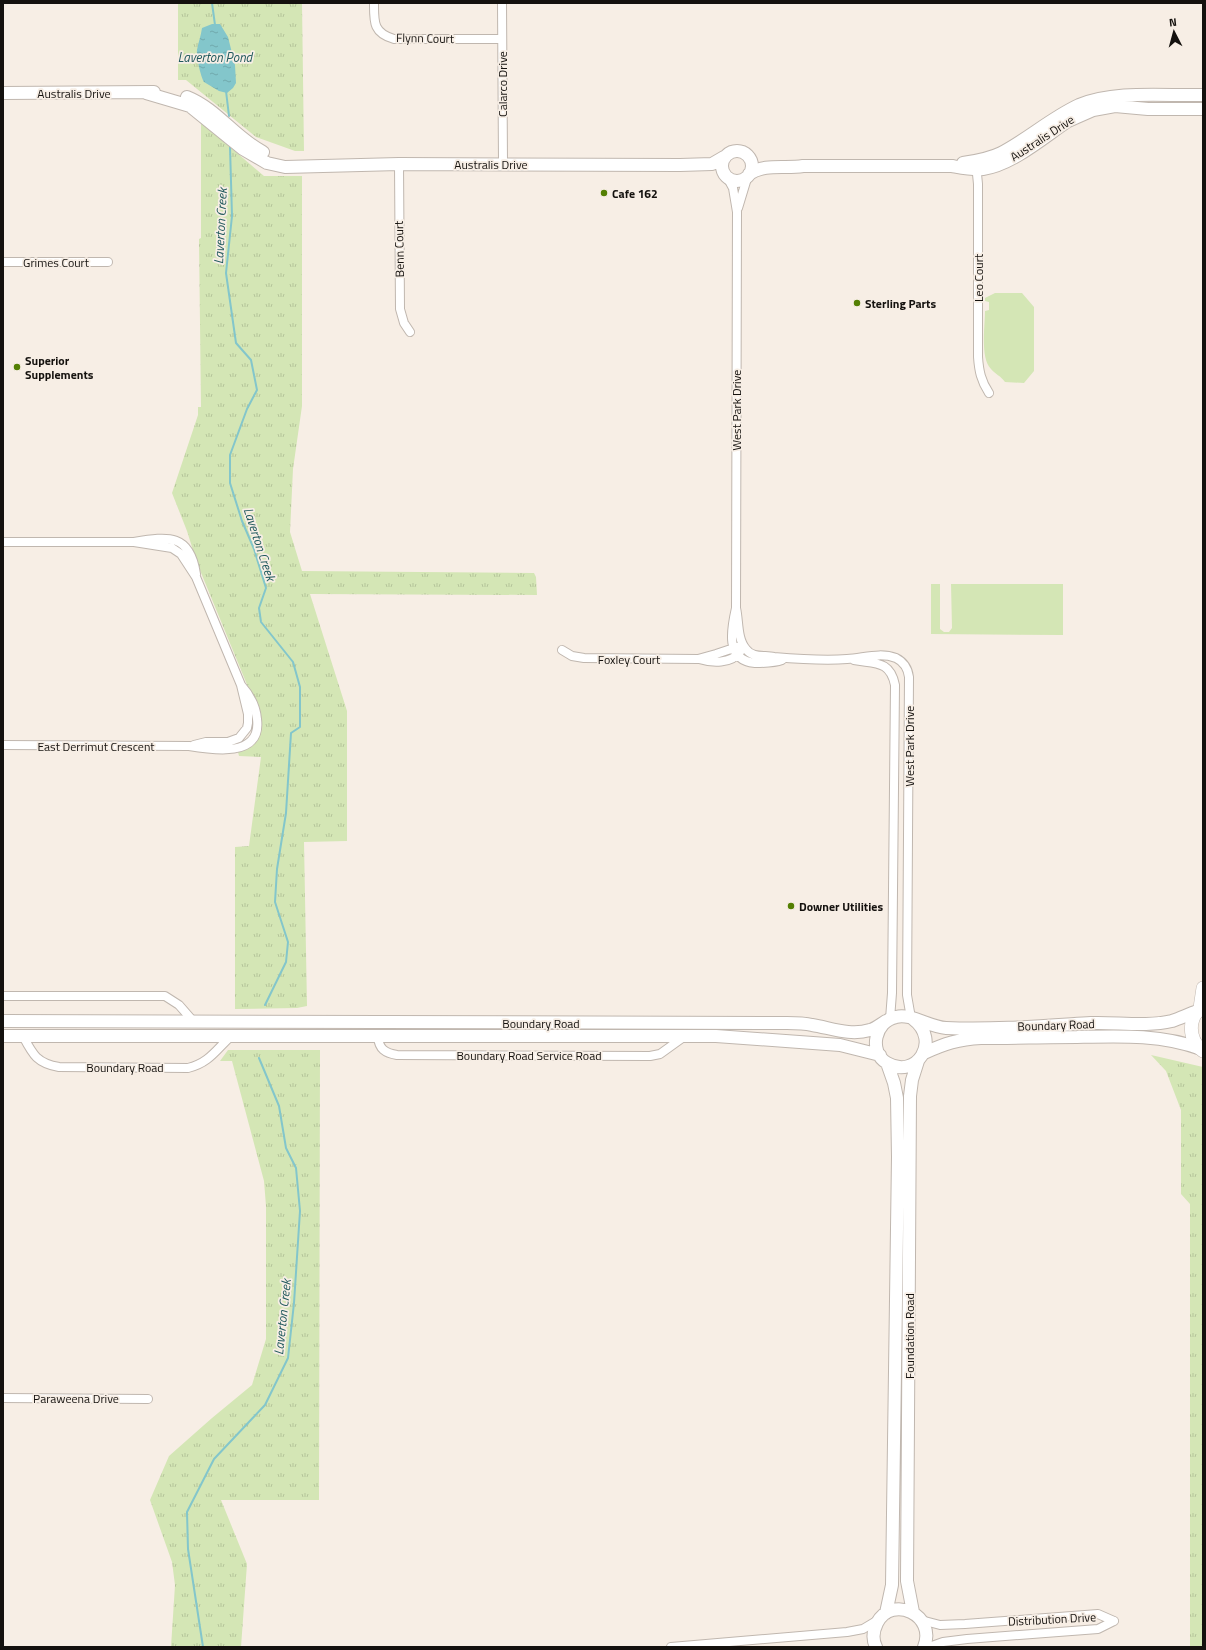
<svg xmlns="http://www.w3.org/2000/svg" width="1206" height="1650" viewBox="0 0 1206 1650" font-family="'Titillium Web',sans-serif">
	<style>
		.green { fill: #d4e6b5 }
		.park { fill: url(#park-tufts) }
		.water { fill: url(#water-ripples) }
		.lines { fill: none; stroke-linecap: round; stroke-linejoin: round }
		.stream { stroke: #83c6cb; stroke-width: 2 }
		.street-casing { stroke: #c0b7af; stroke-width: 10 }
		.secondary-casing { stroke: #c0b7af; stroke-width: 14 }
		.primary-casing { stroke: #c0b7af; stroke-width: 14 }
		.street { stroke: #fff; stroke-width: 8 }
		.secondary { stroke: #fff; stroke-width: 12 }
		.primary { stroke: #fff; stroke-width: 13 }
		.poi-dot { fill: #547f03; stroke: #f7eee5; stroke-width: 1.5 }
		.labels { text-anchor: middle; dominant-baseline: central; stroke-width: 3.5; stroke-linejoin: round; paint-order: stroke }
		.street-label { font-size: 12px; fill: #14110e; stroke: #f7eee5 }
		.poi-label { font-size: 12px; font-weight: bold; fill: #14110e; stroke: #f7eee5; text-anchor: start }
		.water-label { font-size: 13px; font-style: italic; fill: #20595d; stroke: #f7eee5 }
	</style>
	<defs>
		<pattern id="park-tufts" width="24" height="20" patternUnits="userSpaceOnUse"><rect width="24" height="20" fill="#d4e6b5"/><path d="M3 7l-1-3M5 7V3M7 7l1-3M15 17l-1-3M17 17v-4M19 17l1-3" fill="none" stroke="#b5c49a"/></pattern>
		<pattern id="water-ripples" width="26" height="14" patternUnits="userSpaceOnUse"><rect width="26" height="14" fill="#83c6cb"/><path d="M2 4q2-2 4 0t4 0M15 11q2-2 4 0t4 0" fill="none" stroke="#70a9ad"/></pattern>
	</defs>
	<rect width="100%" height="100%" fill="#f7eee5"/>
	<path class="green" d="M995,293H1022L1034,307V371L1024,383L1005,382C1001,376 995,374 991,369C980,358 985,327 985,311L989,310V302L985,301V298Z
		M931,584H940V629L944,632H949L952,628L951,584H1063V635L931,634Z"/>
	<path class="park" d="M178,3H302L304,151H295L256,137L186,80H178Z
		M201,122L264,176H302V406L293,469L290,532L302,571L534,573L536,577L537,595L310,594L347,711V841L304,842L307,1006L297,1008L235,1009V847L249,846L261,757L239,756L238,752C253,747 262,736 262,721L197,563L187,531L172,493L198,415V407H201L199,239L201,238Z
		M228,1050H320L319,1500H221L247,1564L241,1647H171L175,1585L172,1562L150,1500L169,1456L212,1418L252,1385L266,1339V1206L264,1181L232,1061H220Z
		M1151,1055L1203,1067V1647H1190V1204L1181,1194V1110L1166,1071Z"/>
	<path class="water" d="M212,24H220L228,37L235,65L236,83L233,88L227,93L219,91L204,82C201,77 196,57 197,50C198,43 201,36 202,28Z"/>
	<g class="lines">
		<path class="stream" d="M212,3L215,25
			M226,91L229,116
			M230,147L232,216L226,273L236,343L251,360L257,390L247,409L230,455V483L242,521L254,549L266,588L259,608L261,622L293,662L300,687V727L291,733L286,813L277,869L275,902L288,942L286,962L265,1005
			M203,1647L188,1549L187,1512L214,1459L265,1405L288,1358L294,1303L300,1211L296,1168L286,1148L279,1106L259,1058"/>
		<defs>
			<path id="street" d="M374,3C374,22 373,33 394,39H502
				M502,3L503,164
				M399,164L400,309L404,323L410,332
				M976,164L978,184V357C979,371 981,381 989,393
				M727,177L733,188L737,212L736,608C731,630 725,660 755,663C764,663 774,663 782,660
				M738,208L748,175
				M3,262H108
				M3,542H134C169,536 190,534 196,574
				M134,542L172,548L181,554L196,577L241,685L248,714V723L247,728L239,738L228,742H206L194,745
				M736,608C739,621 737,639 746,649C752,658 765,655 774,657C798,659 823,661 847,659C864,658 880,652 896,658C904,662 908,669 909,677L907,995L911,1018
				M562,650L572,656L584,658L698,659L716,654L737,647
				M699,659C712,663 731,664 740,652
				M854,660C875,664 890,660 895,685L892,993L890,1019
				M3,745L189,746C213,750 262,758 257,719C256,706 249,694 241,685
				M3,996H165L179,1005L193,1021
				M23,1036C33,1055 37,1063 59,1067L188,1068C209,1063 216,1050 231,1036
				M378,1037C379,1049 385,1053 397,1055L650,1056L660,1054L685,1036
				M3,1398L148,1399
				M921,1620L940,1625L965,1624L1098,1614L1114,1621
				M671,1647L847,1632L863,1629L878,1620
				M929,1647L943,1642L967,1639L1098,1629L1114,1621"/>
			<path id="secondary" d="M3,93L154,92
				M146,93L190,106L243,149L267,163L285,167L399,164L680,165L712,164L724,157
				M187,97C217,109 235,138 263,152
				M722 166a15 15 0 1 1 30 0a15 15 0 1 1-30 0Z
				M963,163C976,161 989,159 1001,153C1028,139 1051,118 1079,105C1115,90 1164,96 1203,95
				M749,174C766,163 784,169 803,166H952C963,168 972,170 983,169C1012,165 1044,137 1068,121L1093,110L1115,106L1148,109H1203
				M913,1019C942,1041 916,1080 887,1063C868,1052 875,1021 896,1017C911,1013 929,1027 946,1028C994,1030 1043,1026 1091,1023C1117,1022 1146,1027 1172,1021C1181,1018 1189,1014 1198,1011
				M3,1021L787,1023C795,1023 804,1023 812,1025C831,1028 850,1036 870,1030C875,1029 881,1024 886,1021
				M3,1036H716L840,1045L880,1055
				M924,1053C944,1044 958,1039 981,1038C1013,1038 1045,1037 1077,1037C1118,1036 1162,1034 1201,1049
				M913,1612L907,1581L910,1096L912,1080L918,1061
				M886,1613L892,1585L898,1157L897,1098L894,1083L887,1063
				M876,1647C872,1639 873,1631 877,1623C892,1594 937,1615 924,1647"/>
			<path id="primary" d="M1203,1007C1187,1017 1188,1040 1203,1051
				M1200,1008L1203,988"/>
		</defs>
		<use href="#street" class="street-casing"/>
		<use href="#secondary" class="secondary-casing"/>
		<use href="#primary" class="primary-casing"/>
		<use href="#street" class="street"/>
		<use href="#secondary" class="secondary"/>
		<use href="#primary" class="primary"/>
	</g>
	<g class="poi-dot">
		<circle cx="604" cy="193" r="4"/>
		<circle cx="857" cy="303" r="4"/>
		<circle cx="17" cy="367" r="4"/>
		<circle cx="791" cy="906" r="4"/>
	</g>
	<g class="labels">
		<g class="street-label">
			<text transform="translate(425 38) rotate(1)">Flynn Court</text>
			<text transform="translate(502 84) rotate(-90)">Calarco Drive</text>
			<text x="74" y="93">Australis Drive</text>
			<text transform="translate(1042 138) rotate(-33)">Australis Drive</text>
			<text x="491" y="164">Australis Drive</text>
			<text transform="translate(399 249) rotate(-91)">Benn Court</text>
			<text x="56" y="262">Grimes Court</text>
			<text transform="translate(978 278) rotate(-90)">Leo Court</text>
			<text transform="translate(736 410) rotate(-90)">West Park Drive</text>
			<text x="629" y="659">Foxley Court</text>
			<text x="96" y="746">East Derrimut Crescent</text>
			<text transform="translate(909 746) rotate(-90)">West Park Drive</text>
			<text x="541" y="1023">Boundary Road</text>
			<text transform="translate(1056 1025) rotate(-2)">Boundary Road</text>
			<text x="529" y="1055">Boundary Road Service Road</text>
			<text x="125" y="1067">Boundary Road</text>
			<text transform="translate(909 1336) rotate(-90)">Foundation Road</text>
			<text x="76" y="1398">Paraweena Drive</text>
			<text transform="translate(1052 1619) rotate(-3)">Distribution Drive</text>
		</g>
		<g class="poi-label">
			<text x="612" y="193">Cafe 162</text>
			<text x="865" y="303">Sterling Parts</text>
			<text x="25" y="360">Superior<tspan x="25" dy="14">Supplements</tspan></text>
			<text x="799" y="906">Downer Utilities</text>
		</g>
		<g class="water-label">
			<text x="215" y="57">Laverton Pond</text>
			<text transform="translate(220 226) rotate(-87)">Laverton Creek</text>
			<text transform="translate(260 544) rotate(72)">Laverton Creek</text>
			<text transform="translate(282 1317) rotate(-84)">Laverton Creek</text>
		</g>
	</g>
	<rect width="1206" height="1650" fill="none" stroke="#14110e" stroke-width="8"/>
	<g transform="translate(1174 32) rotate(354)" stroke="#f7eee5" stroke-width="3" paint-order="stroke">
	<path d="M0-3L7 15L0 10L-7 15Z" fill="#14110e"/>
	<text y="-6" font-size="11" font-weight="bold" text-anchor="middle" fill="#14110e">N</text>
	</g>
</svg>
